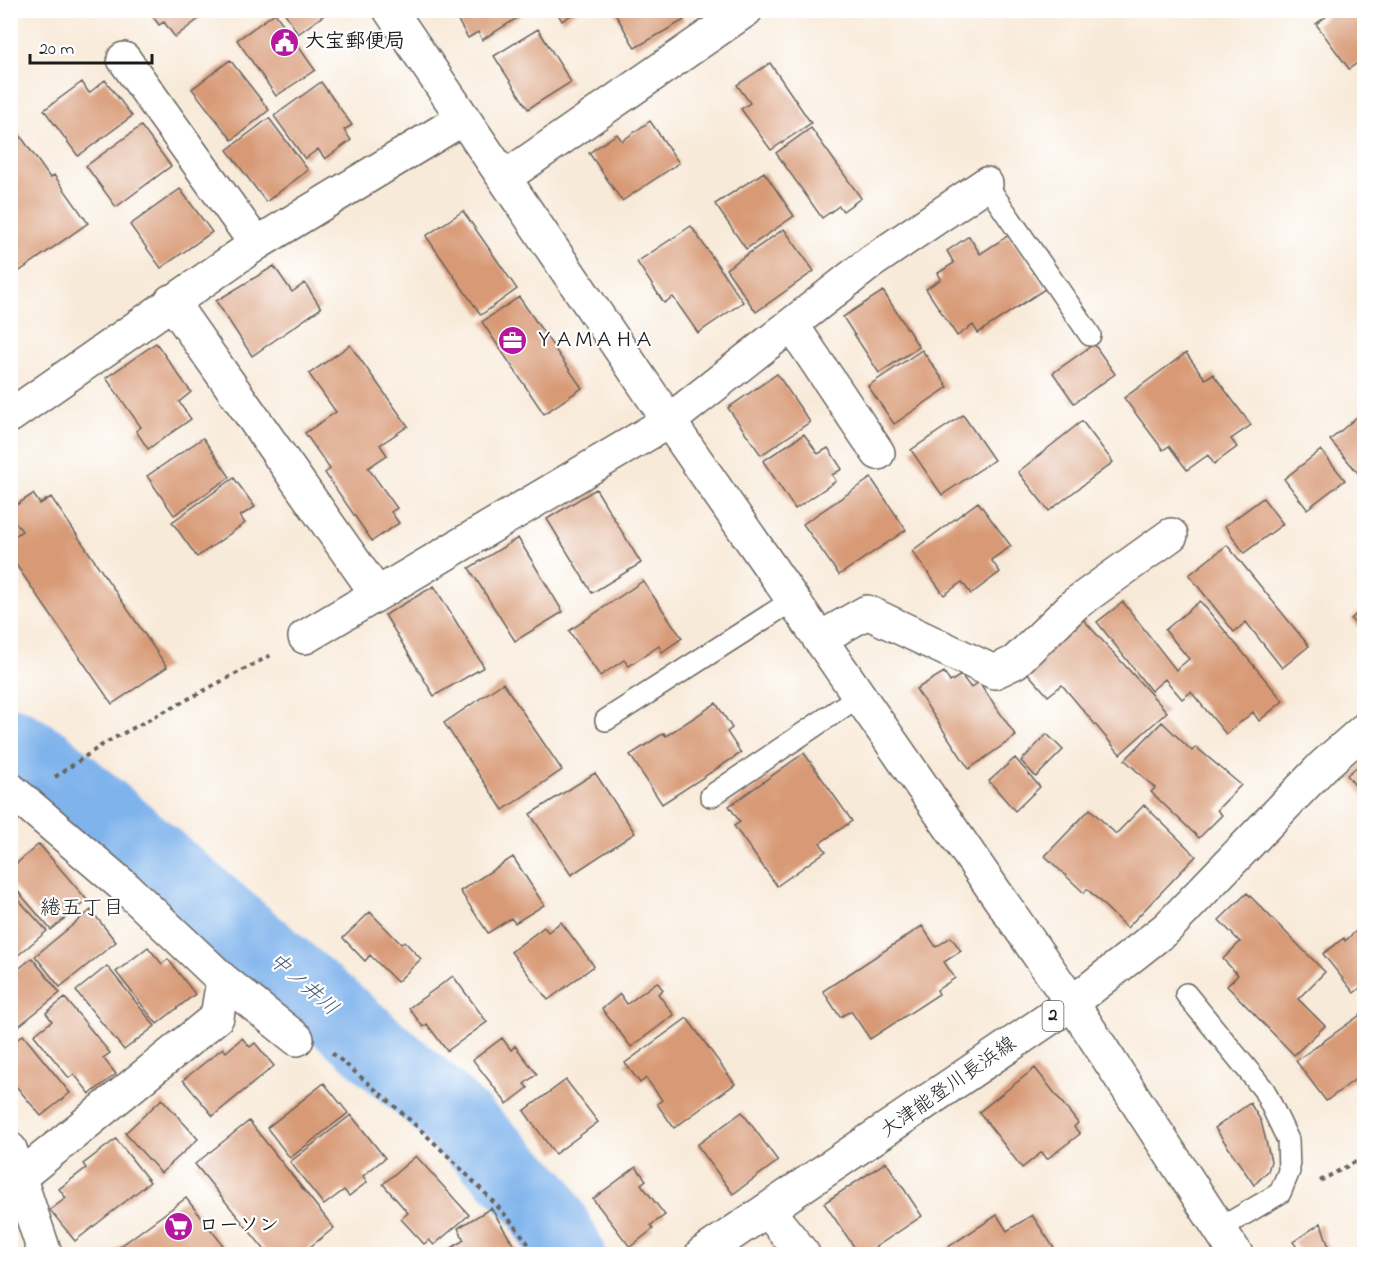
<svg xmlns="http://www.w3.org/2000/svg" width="1375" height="1265" viewBox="0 0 1375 1265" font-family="'Indie Flower','Klee One',sans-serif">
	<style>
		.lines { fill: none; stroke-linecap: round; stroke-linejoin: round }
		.river { stroke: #7fb3ec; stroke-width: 74 }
		.building { fill: #d89a76 }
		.service-casing { stroke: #69645e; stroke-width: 24 }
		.minor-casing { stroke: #69645e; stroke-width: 36 }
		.tertiary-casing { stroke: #69645e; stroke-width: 36 }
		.primary-casing { stroke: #69645e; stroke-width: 36 }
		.path { stroke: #69645e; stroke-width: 4; stroke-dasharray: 4.5 4.5; stroke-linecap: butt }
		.service { stroke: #fff; stroke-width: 21 }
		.minor { stroke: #fff; stroke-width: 33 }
		.tertiary { stroke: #fff; stroke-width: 33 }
		.primary { stroke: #fff; stroke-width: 33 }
		.labels { text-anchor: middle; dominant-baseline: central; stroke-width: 4.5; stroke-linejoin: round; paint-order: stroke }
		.shield { fill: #fff; stroke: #606060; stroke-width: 1.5 }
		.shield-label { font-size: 18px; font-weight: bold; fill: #1c1c1c }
		.poi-label { font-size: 20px; font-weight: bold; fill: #1c1c1c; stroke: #fff; text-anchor: start }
		.street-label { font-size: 20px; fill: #1c1c1c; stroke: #fff }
		.neighbourhood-label { font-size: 21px; fill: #1c1c1c; stroke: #fff }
		.water-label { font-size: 21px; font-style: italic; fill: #44586f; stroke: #fff }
	</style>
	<rect width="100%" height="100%" fill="#fff"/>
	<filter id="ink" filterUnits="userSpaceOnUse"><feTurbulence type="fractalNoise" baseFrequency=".0167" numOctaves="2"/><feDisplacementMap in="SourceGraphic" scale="12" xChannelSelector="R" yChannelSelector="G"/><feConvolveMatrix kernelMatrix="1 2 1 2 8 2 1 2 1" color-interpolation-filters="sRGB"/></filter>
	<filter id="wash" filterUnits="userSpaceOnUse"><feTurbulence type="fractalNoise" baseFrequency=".008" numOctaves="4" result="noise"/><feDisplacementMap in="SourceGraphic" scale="24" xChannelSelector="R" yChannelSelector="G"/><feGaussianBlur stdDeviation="1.35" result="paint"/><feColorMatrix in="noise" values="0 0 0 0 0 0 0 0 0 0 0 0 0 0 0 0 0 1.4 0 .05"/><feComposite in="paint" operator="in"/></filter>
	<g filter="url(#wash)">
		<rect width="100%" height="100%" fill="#f8ead9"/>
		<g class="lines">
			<path class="river" d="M10,743L45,764L434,1098L539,1200L568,1254"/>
		</g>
		<g id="blocks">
			<path class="building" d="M148,10H208V12L175,37L164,22L159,25Z
				M283,10H331L298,34Z
				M452,10H530L482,40L478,32L468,38Z
				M556,10H579L562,21Z
				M613,10H690L681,16L684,20L635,48Z
				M1335,10H1364V58L1349,69L1316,24Z
				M275,13L315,70L276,96L237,40Z
				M538,29L571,82L528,109L494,56Z
				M230,60L269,110L232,140L192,89Z
				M770,63L811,123L771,150L741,109L750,103L737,85Z
				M105,80L132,116L78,156L44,110L82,82L89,93Z
				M321,82L352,125L344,130L351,140L325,159L318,149L305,159L274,116Z
				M269,118L308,170L266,202L227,150Z
				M10,121L50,178L54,175L88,223L14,275L10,270Z
				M650,121L679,163L622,201L589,153L617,134L622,141Z
				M141,126L171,166L116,207L86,166Z
				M811,128L861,198L843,211L839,206L822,218L776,153Z
				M764,172L794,216L746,249L715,204Z
				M180,189L212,232L161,268L130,225Z
				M463,211L517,289L481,315L426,236Z
				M691,226L743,302L698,333L673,297L664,303L637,262Z
				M784,229L814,271L756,312L726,269Z
				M1009,235L1045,289L978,333L973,325L957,336L926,289L941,279L938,273L954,263L947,251L969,236L980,254Z
				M274,266L292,292L305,283L321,308L252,356L216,301Z
				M883,291L919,347L879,373L843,317Z
				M519,297L582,388L544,414L482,322Z
				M156,343L191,392L179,402L191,419L148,449L136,431L141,427L106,378Z
				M1094,344L1115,374L1074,403L1053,373Z
				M350,345L408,426L380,445L387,455L368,468L397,508L391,512L399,523L372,541L325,473L330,469L305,433L336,412L309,374Z
				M922,350L948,387L894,424L868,386Z
				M1186,353L1205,379L1213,374L1251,425L1231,439L1237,447L1214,464L1208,455L1187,470L1169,446L1163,450L1124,398Z
				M777,374L810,422L761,455L728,408Z
				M1364,411V478L1363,479L1330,440Z
				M963,415L994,460L942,495L911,450Z
				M1082,421L1113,462L1049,511L1018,472Z
				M804,434L818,454L828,448L842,469L832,475L836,481L795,509L763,461Z
				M203,438L230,477L174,515L147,476Z
				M1321,450L1345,480L1307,509L1284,479Z
				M234,478L255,507L240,516L245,523L197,557L172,522Z
				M871,478L906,530L839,575L803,524Z
				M596,489L641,563L592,593L547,519Z
				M33,494L40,504L51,497L167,667L112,704L10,556V539L22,531L10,515V509Z
				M1263,498L1283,524L1244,553L1225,526Z
				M978,502L1011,546L991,560L1000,572L971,594L962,582L944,595L912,551Z
				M518,538L563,612L515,641L469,568Z
				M1227,545L1309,646L1282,668L1246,622L1234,632L1189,575Z
				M643,581L682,638L662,652L659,646L629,666L624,660L600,676L569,631Z
				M434,586L484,667L434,696L385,615Z
				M1200,601L1283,701L1259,721L1253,712L1226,734L1191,692L1182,699L1165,679L1151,691L1097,622L1123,602L1176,670L1189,659L1165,630Z
				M1364,607V634L1351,619Z
				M1081,617L1167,712L1120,754L1062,685L1048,696L1024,669Z
				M944,672L950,682L961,675L971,688L979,682L1016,736L969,769L916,689Z
				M503,683L562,770L503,810L444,723Z
				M716,703L732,728L727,732L741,753L662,804L630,755L664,733L666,736Z
				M1162,722L1192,751L1196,747L1241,785L1217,810L1222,815L1199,838L1151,792L1155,788L1125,760Z
				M1047,734L1063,750L1036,777L1021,761Z
				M804,753L852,821L820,843L826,851L777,886L734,826L740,822L729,806Z
				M1015,758L1040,787L1015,811L989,781Z
				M1364,761V797L1347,775Z
				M595,773L635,833L571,875L530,814Z
				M1144,805L1196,856L1127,928L1087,889L1084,893L1045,856L1090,809L1116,834Z
				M39,844L87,900L51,930L10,882V869Z
				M513,857L544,905L515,923L511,918L488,933L460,891Z
				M1247,893L1325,972L1298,999L1325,1026L1294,1055L1227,986L1238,975L1223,959L1240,942L1219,920Z
				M10,896H15L47,931L10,962Z
				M91,910L116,942L60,987L35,956Z
				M370,912L401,944L404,941L421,959L397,982L370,955L365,961L343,938Z
				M561,922L594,966L548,1000L511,952L544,927L548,932Z
				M1364,924V994L1360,988L1354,993L1323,954L1344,938L1345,941Z
				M922,926L936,947L951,937L961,951L944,962L955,978L937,990L939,994L870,1039L851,1011L840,1017L823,991Z
				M148,947L162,964L168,959L195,994L157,1024L116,972Z
				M32,958L60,993L10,1033V976Z
				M107,966L155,1026L124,1050L76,991Z
				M453,976L487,1022L447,1051L427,1024L423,1027L409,1008Z
				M657,982L663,990L658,994L674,1015L631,1047L602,1009L620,994L627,1004Z
				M65,998L110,1053L103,1058L116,1074L90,1094L74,1074L69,1078L34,1035L52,1021L46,1013Z
				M1363,1013L1364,1073L1326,1101L1296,1061Z
				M687,1018L735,1084L674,1128L657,1104L662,1100L646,1078L640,1083L625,1063Z
				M23,1035L70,1093L41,1116L10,1079V1045Z
				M242,1038L250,1047L255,1043L274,1066L213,1116L183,1080L223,1048L226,1052Z
				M502,1038L511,1050L515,1046L537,1074L524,1084L528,1088L507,1104L473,1060Z
				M1035,1068L1078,1123L1074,1127L1080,1134L1047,1159L1042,1152L1022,1168L979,1112Z
				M566,1080L598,1122L555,1154L524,1111Z
				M324,1083L348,1113L290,1158L267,1128Z
				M162,1099L198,1139L161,1173L125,1133Z
				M1250,1103L1261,1121L1271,1161L1268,1171L1254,1185L1215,1128Z
				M742,1112L778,1161L733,1194L697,1145Z
				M351,1115L385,1158L363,1176L367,1182L349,1196L344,1190L324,1205L290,1162Z
				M249,1121L334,1228L301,1254H268L195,1164Z
				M116,1139L150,1182L75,1241L50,1210L66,1198L59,1189L86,1168L83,1164Z
				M416,1156L469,1215L434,1245L429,1240L424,1244L401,1219L408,1213L383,1184Z
				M886,1162L922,1216L865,1254H859L824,1203Z
				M636,1167L646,1180L641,1184L665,1215L651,1225L653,1229L630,1247L593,1199Z
				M186,1198L230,1254H110Z
				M491,1208L519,1254H442L464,1240L458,1228Z
				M997,1215L1007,1231L1032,1215L1058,1254H937Z
				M1321,1223L1331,1254H1302L1293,1242Z"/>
		</g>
	</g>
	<g filter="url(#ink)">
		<use href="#blocks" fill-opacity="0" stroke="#69645e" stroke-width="1.5"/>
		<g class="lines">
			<defs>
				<path id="service" d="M986,184L1090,335
					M606,720L793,600
					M711,796L859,696
					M1186,994L1264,1090L1288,1140L1289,1171L1280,1193L1219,1229"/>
				<path id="minor" d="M390,10L669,421L1072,1003
					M124,59L256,244
					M504,178L746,10
					M171,301L377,594
					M792,325L878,453
					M10,416L256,244L462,119
					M305,637L669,421L871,262L986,184
					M819,639L867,612L994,672L1015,662L1075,604L1171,535
					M10,789L127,889L223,980L217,1017L21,1176
					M223,980L297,1039
					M10,1149L45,1254
					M769,1212L803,1254"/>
				<path id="tertiary" d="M1072,1003L1236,1254"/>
				<path id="primary" d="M702,1254L1072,1003L1167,928L1323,766L1364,730"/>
			</defs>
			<use href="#service" class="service-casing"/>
			<use href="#minor" class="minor-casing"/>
			<use href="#tertiary" class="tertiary-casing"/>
			<use href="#primary" class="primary-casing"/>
			<path class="path" d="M55,777L105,743L273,654
				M332,1053C381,1093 428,1135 472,1180C495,1203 518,1227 535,1254
				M1320,1181L1364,1157"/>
			<use href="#service" class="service"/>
			<use href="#minor" class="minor"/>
			<use href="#tertiary" class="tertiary"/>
			<use href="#primary" class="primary"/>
		</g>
	</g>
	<defs>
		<symbol id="civic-disc" viewBox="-11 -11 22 22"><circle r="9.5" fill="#b5179e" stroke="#fff"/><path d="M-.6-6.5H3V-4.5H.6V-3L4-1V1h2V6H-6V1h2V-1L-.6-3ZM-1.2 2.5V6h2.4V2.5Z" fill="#fff"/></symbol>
		<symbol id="office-disc" viewBox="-11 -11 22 22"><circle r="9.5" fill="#b5179e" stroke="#fff"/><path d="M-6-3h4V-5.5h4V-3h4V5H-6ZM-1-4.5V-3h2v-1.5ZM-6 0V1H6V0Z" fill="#fff"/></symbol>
		<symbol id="supermarket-disc" viewBox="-11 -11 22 22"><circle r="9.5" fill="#b5179e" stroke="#fff"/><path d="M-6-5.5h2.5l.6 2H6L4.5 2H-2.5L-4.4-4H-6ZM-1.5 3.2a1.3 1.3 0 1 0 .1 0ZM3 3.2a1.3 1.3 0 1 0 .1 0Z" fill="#fff"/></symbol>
	</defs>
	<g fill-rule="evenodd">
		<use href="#civic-disc" x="268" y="26" width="33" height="33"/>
		<use href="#office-disc" x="496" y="324" width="33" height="33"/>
		<use href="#supermarket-disc" x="162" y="1210" width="33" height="33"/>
	</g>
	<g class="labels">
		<rect class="shield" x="1042.5" y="1001" width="21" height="30" rx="4.5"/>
		<g class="shield-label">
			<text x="1053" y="1016">2</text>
		</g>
		<g class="poi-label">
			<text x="305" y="42">大宝郵便局</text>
			<text x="534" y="341">ＹＡＭＡＨＡ</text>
			<text x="199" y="1226">ローソン</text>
		</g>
		<g class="street-label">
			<text transform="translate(949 1088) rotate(-35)">大津能登川長浜線</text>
		</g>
		<g class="neighbourhood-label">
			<text x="82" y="909">綣五丁目</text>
		</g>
		<g class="water-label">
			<text transform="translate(303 985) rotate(41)">中ノ井川</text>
		</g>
	</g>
	<rect width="1375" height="1265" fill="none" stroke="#fff" stroke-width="36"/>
	<path d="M30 54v9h122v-9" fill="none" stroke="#1c1c1c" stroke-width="3"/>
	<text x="39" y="54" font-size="18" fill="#1c1c1c" stroke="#ffffff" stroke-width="4.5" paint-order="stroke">20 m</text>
</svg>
